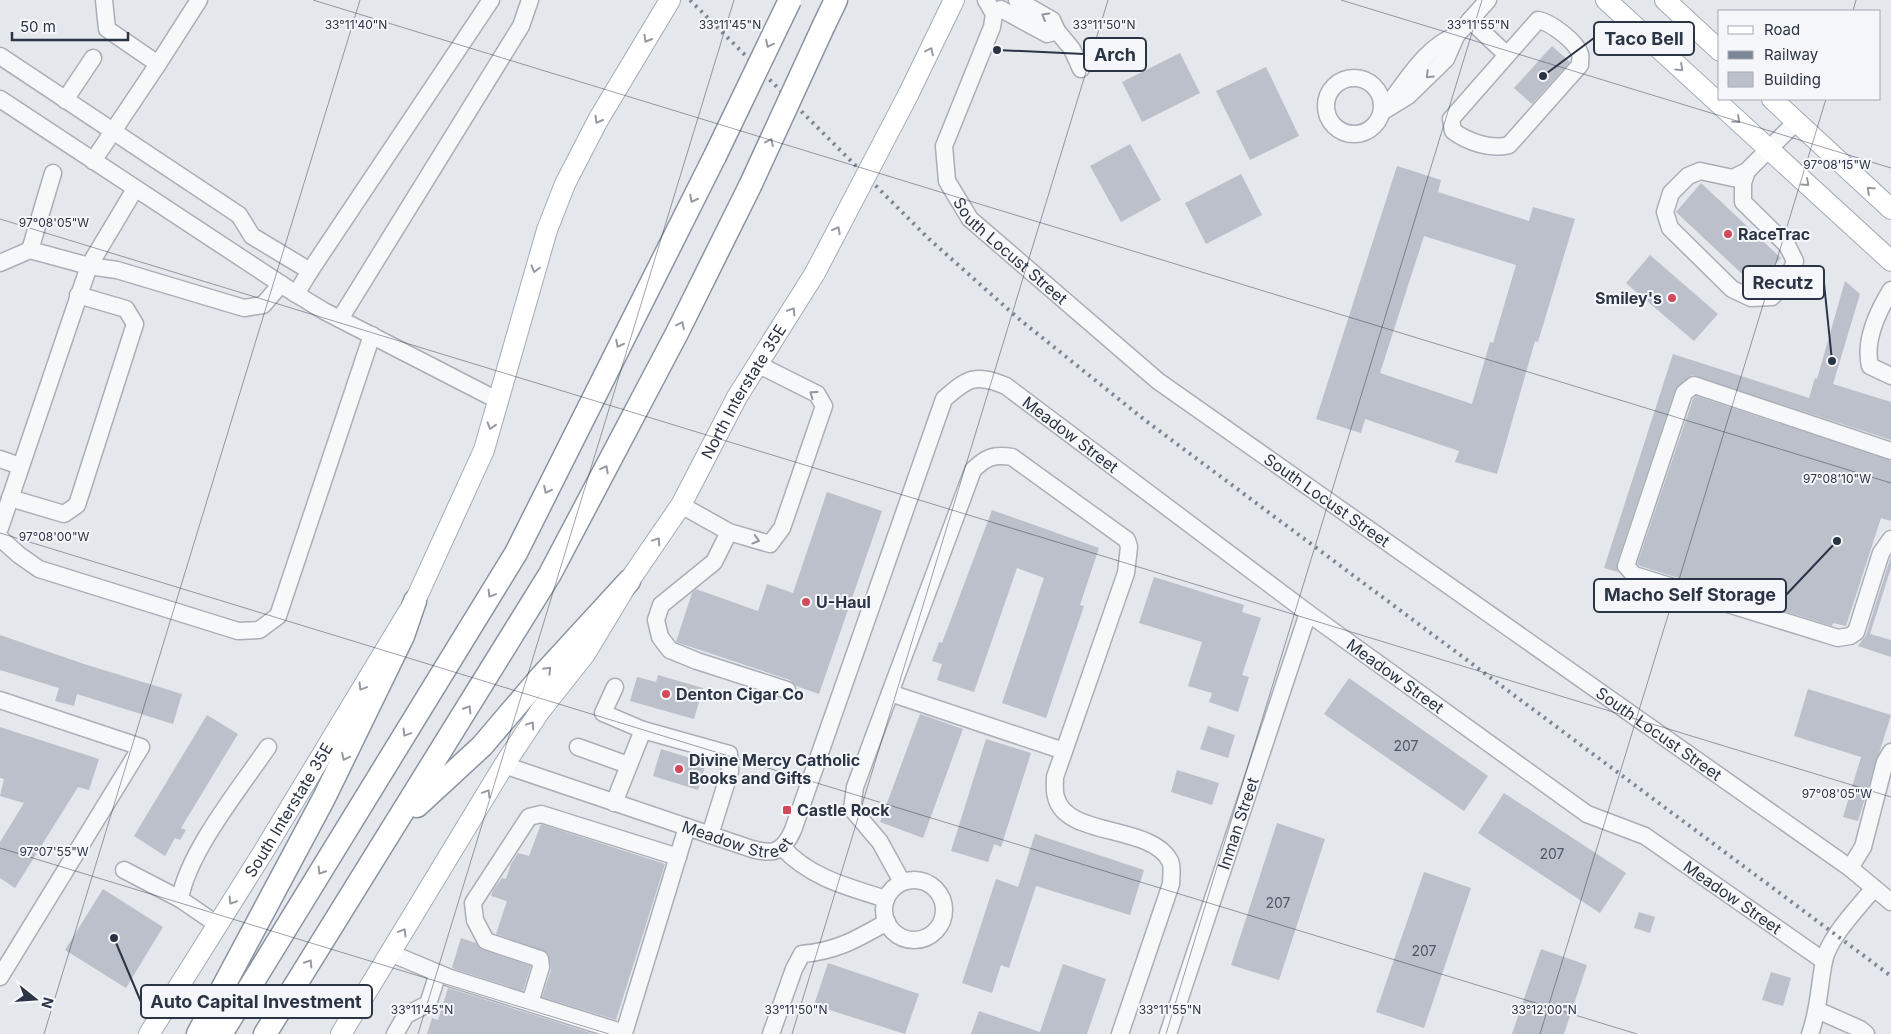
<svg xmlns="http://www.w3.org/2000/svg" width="1891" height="1034" viewBox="0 0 1891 1034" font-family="Inter,sans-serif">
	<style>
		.building { fill: #bbc0ca; fill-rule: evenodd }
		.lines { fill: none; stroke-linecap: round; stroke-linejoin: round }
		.minor-casing { stroke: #a9aeb7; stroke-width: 19 }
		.major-casing { stroke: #a3abb8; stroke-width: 22 }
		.highway-casing { stroke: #8b94a3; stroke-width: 25 }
		.minor { stroke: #f7f8fa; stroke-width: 16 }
		.major { stroke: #fff; stroke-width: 20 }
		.highway { stroke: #fff; stroke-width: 22 }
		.rail { stroke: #7d8696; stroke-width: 4; stroke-dasharray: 2.5 5; stroke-linecap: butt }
		.major-bridge-casing { stroke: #a3abb8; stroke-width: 22; stroke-linecap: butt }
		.highway-bridge-casing { stroke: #8b94a3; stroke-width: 25; stroke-linecap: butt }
		.major-bridge { stroke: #fff; stroke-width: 20 }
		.highway-bridge { stroke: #fff; stroke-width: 22 }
		.oneway { stroke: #9196a0 }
		.oneway2 { stroke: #959aa2 }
		.ticks { fill: none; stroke: #2b3445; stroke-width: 1; stroke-opacity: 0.45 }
		.poi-dot { fill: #d1495b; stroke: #f4f6f9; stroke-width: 2 }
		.labels { text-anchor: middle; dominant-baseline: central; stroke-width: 4; stroke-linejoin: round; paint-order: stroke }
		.number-label { font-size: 14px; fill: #4f5766 }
		.poi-label { font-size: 16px; font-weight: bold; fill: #2b3445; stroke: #f4f6f9; text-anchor: start }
		.street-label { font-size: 16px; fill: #2b3445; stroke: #f4f6f9 }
		.ticks-label { font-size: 12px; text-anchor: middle; fill: #2b3445; stroke: #f4f6f9; stroke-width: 4; stroke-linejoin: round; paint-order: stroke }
		.leader { fill: none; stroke: #2b3445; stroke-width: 2 }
		.callout-dot { fill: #2b3445; stroke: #f4f6f9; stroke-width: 2 }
		.callout { fill: #f4f6f9; stroke: #2b3445; stroke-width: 2 }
		.callout-label { font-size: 18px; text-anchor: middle; font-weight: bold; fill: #2b3445 }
	</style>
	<rect width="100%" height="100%" fill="#e4e7ec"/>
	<path class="building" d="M1552,46L1570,62L1532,104L1514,88Z
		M1180,53L1200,93L1142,122L1122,82Z
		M1266,67L1299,136L1250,160L1216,91Z
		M1130,144L1161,200L1121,222L1090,166Z
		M1397,166L1441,180L1438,192L1529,221L1533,207L1575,219L1538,342L1535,341L1497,474L1455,462L1459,451L1365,419L1361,433L1316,419ZM1424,236L1516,265L1493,343L1490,342L1472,404L1380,373Z
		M1241,174L1262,215L1206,244L1185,203Z
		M1701,183L1781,258L1755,286L1676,212Z
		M1650,255L1718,314L1694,341L1626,283Z
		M1845,281L1860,294L1833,384L1891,402V440L1692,375L1675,390L1617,563L1618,572L1604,568L1673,354L1809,398L1815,378L1817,379Z
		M1696,396L1891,461V521L1881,518L1846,626L1833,623L1832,626L1640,566L1637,564L1693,399Z
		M827,492L882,511L819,694L796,686L790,680L676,642L692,593L696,589L758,611L767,584L793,593Z
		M992,510L1099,548L1080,605L1084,606L1046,718L1002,703L1044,578L1017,568L974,692L937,680L942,664L932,661L939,642L942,643Z
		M1891,556V568L1870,634L1891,640V657L1858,646L1866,635Z
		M1154,577L1244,605L1242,612L1261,618L1242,675L1249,677L1238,712L1209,702L1212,693L1188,686L1202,642L1139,623Z
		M0,635L84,664L182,694L173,724L77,694L74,706L55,701L59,688L0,670Z
		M658,675L703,688L694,719L630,701L637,677L656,682Z
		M1349,678L1488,776L1464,811L1324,714Z
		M1808,689L1891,715L1858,821L1843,817L1861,757L1794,736Z
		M920,714L963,729L923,838L880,822Z
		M207,715L238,734L181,828L186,830L180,840L175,838L165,856L134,836Z
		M1208,726L1235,735L1228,758L1200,749Z
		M0,727L99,759L89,790L78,787L15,888L0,878V842L24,803L0,796L4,779L0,778Z
		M986,739L1031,753L1001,847L994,844L988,862L951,851Z
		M661,749L706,763L698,790L653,776Z
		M1177,770L1219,783L1212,805L1171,792Z
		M1504,793L1626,873L1600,913L1478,833Z
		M1277,823L1325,839L1279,980L1231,965Z
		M541,824L665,864L616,1020L542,997L551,970L548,953L496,934L507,901L491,896L493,890L502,878L506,879L511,864L518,853L529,856Z
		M1035,834L1144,870L1130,915L1036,886L1009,968L1001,965L992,993L962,983L996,879L1018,887Z
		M1424,872L1471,888L1424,1028L1376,1012Z
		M103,889L163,927L126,988L65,950Z
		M1639,912L1655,917L1650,933L1634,928Z
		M461,938L476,943L483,950L531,966L523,991L454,969L452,967Z
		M1541,949L1587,965L1564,1034H1512Z
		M828,963L919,994L905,1034L814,1005Z
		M1063,964L1106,979L1087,1034H971L979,1011L1040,1032Z
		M1771,972L1791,978L1783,1006L1762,1000Z
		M448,988L594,1034H427L432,1018L438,1020Z"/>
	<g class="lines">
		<defs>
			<g id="minor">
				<path id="s1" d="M986,0L994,14L992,27L944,146L947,181L970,219L1158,381L1850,868L1891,902"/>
				<path d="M1001,9L1047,34L1057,31L1052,20L1017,0"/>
				<path d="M1470,20L1507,55"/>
				<path d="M1538,20C1550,22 1576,41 1580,54C1581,57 1580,61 1580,65L1509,145C1491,150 1468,142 1453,131L1451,119Z"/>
				<path d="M1057,31L1072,49L1081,69"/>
				<path d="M0,56L239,215L252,236L310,271L296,294"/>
				<path d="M158,64L199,0"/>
				<circle cx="1354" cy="106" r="28"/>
				<path d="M0,99L296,294L324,311L499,401"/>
				<path d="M65,100L93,58"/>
				<path d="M1387,106C1405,83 1427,45 1456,36"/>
				<path d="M1382,112L1408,96L1446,59L1456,36L1488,0"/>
				<path d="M93,161L158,64L107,29L104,0"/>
				<path d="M1747,171L1743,183V202L1787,245L1795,261L1788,279L1772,297L1751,298L1732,289L1670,228L1665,212L1671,193L1688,176L1700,171L1733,178L1747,171L1796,122"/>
				<path d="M53,173L30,250L89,266L117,270L244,308L263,305L281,284"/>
				<path d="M0,263L30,250"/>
				<path d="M310,271L491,0"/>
				<path d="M1891,290C1878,311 1864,341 1870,366L1891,376"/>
				<path d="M340,319L521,26L530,0"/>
				<path d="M1891,451L1694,385L1684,393L1626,566L1634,575L1838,638L1850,636L1856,632L1881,553L1891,539"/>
				<path d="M0,459L20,466"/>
				<path d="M10,498L64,514L77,505L135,324L126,309L78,295"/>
				<path d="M681,505L729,532L770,544L782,528L824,406L817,394L765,368L758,361"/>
				<path d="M0,528L89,266L135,189"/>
				<path d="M729,532L714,562L661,605L656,620L660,637L670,650L697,661L787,690"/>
				<path d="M0,538L19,555L39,569L238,631L259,630L278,616L372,335"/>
				<path d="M615,687L603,713L643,730"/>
				<path d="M890,693L1064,751"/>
				<path d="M0,700L141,747L0,977"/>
				<path d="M578,747L628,765"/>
				<path id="s2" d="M504,765L752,849C774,855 783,852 793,830L944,399C968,378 975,373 1006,386L1308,613L1587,814L1645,836L1824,961"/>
				<path d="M614,803L643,730L729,754L730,771L710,835"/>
				<path d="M782,847C810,878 848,887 886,899"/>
				<path d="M1850,868L1863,847L1885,762L1891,752"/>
				<path d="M124,870L180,899"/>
				<circle cx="914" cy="910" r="30"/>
				<path d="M902,882L880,842L852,809L855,787L973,470C986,457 994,454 1012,457L1127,540L1129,547L1126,573L1055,777C1055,783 1054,791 1056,797C1066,838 1151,824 1170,861C1173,867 1171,877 1171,884L1120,1034"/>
				<path d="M218,925L180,899C188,852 240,788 268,747"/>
				<path d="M390,953L450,978L624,1033L687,827"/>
				<path d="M530,1003L541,967L540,959L486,941L475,920L473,903L529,817L541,814L678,857"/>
				<path d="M1817,1010L1860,1029L1866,1034"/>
				<path d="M395,1034L406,1015L428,1004L438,973"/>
				<path d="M771,1034L794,969L802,954C837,951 857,939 887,922"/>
				<path id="s3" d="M1168,1034L1308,613"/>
				<path d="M1810,1034C1819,1010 1819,986 1824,961C1829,937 1858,908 1874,888"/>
			</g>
			<g id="major">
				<path d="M1606,0L1891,261"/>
				<path d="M1665,0L1720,51"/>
				<path d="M908,95L954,0"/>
				<path d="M1772,99L1891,209"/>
				<path id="s4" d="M149,1034L262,854L415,601L484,450L547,230L565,184L598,120L670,0"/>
				<path id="s5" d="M341,1034L504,765L540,711L585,654L629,581L681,505L737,397L815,273"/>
			</g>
			<path id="highway" d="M824,25L836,0
				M417,806L482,746L539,679L629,581
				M198,1034L324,798L403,636L415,601
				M221,1034L516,553L715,156
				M265,1034L550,574L677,333L750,186"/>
		</defs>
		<use href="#minor" class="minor-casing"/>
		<use href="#major" class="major-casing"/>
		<use href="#highway" class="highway-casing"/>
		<use href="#minor" class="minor"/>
		<use href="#major" class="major"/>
		<use href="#highway" class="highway"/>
		<path class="rail" d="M690,0L929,239L1019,319L1146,421L1891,976"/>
		<defs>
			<path id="major-bridge" d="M815,273L908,95"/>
			<path id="highway-bridge" d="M715,156L790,0
				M750,186L824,25"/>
		</defs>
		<use href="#major-bridge" class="major-bridge-casing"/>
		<use href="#highway-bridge" class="highway-bridge-casing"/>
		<use href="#major-bridge" class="major-bridge"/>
		<use href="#highway-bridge" class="highway-bridge"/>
	</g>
	<defs><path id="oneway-chevron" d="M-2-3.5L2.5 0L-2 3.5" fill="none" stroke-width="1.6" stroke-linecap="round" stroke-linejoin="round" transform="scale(1.25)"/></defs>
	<g class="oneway">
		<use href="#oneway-chevron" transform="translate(1045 16) rotate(-150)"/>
		<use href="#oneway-chevron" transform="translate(1429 75) rotate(136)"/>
		<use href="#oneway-chevron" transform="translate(813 394) rotate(-144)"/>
		<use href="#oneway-chevron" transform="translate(756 540) rotate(16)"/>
	</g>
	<g class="oneway2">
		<use href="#oneway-chevron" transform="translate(647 39) rotate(120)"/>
		<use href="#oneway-chevron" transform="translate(769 44) rotate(116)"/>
		<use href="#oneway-chevron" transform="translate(930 51) rotate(-64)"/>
		<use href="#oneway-chevron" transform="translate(1680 68) rotate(43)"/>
		<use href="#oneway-chevron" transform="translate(598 120) rotate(120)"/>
		<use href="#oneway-chevron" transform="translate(1737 120) rotate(42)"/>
		<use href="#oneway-chevron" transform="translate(770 142) rotate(-65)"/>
		<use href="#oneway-chevron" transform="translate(1806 183) rotate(42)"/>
		<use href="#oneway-chevron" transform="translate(1870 190) rotate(-137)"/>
		<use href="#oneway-chevron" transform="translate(693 199) rotate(117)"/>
		<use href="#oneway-chevron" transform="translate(837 230) rotate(-62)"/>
		<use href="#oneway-chevron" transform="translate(535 269) rotate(106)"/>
		<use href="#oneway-chevron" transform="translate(792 311) rotate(-58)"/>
		<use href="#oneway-chevron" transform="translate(681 325) rotate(-64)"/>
		<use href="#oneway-chevron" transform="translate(619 344) rotate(117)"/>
		<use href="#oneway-chevron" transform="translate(491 426) rotate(107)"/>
		<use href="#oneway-chevron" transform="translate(605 469) rotate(-62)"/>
		<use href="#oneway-chevron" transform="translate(547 490) rotate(116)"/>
		<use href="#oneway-chevron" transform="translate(657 541) rotate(-56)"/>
		<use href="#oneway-chevron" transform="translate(491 594) rotate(121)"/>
		<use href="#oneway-chevron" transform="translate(548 670) rotate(-46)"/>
		<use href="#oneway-chevron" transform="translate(362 687) rotate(121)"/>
		<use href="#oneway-chevron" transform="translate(468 709) rotate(-58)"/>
		<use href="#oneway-chevron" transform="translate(531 725) rotate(-56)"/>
		<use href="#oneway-chevron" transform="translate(406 733) rotate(121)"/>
		<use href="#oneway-chevron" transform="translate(345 757) rotate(116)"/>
		<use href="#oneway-chevron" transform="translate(487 793) rotate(-59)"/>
		<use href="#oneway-chevron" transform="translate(321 871) rotate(122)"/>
		<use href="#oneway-chevron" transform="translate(232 901) rotate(122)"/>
		<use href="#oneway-chevron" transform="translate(403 932) rotate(-59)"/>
		<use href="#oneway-chevron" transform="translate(309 963) rotate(-58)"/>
	</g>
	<path class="ticks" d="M313,0L1891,483M1341,0L1891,168M1853,11L1856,0M0,219L1891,797M0,533L1637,1034M0,848L609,1034M44,1034L360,0M418,1034L734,0M792,1034L1108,0M1166,1034L1482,0M1540,1034L1826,99"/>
	<g class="poi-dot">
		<circle cx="1728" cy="234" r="5"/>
		<circle cx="1672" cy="298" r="5"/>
		<circle cx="806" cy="602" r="5"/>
		<circle cx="666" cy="694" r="5"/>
		<circle cx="679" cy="769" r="5"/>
		<rect x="782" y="805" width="10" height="10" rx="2.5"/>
	</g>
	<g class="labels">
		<g class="number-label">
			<text x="1406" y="745">207</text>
			<text x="1552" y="853">207</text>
			<text x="1278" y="902">207</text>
			<text x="1424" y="950">207</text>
		</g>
		<g class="poi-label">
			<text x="1738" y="234">RaceTrac</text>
			<text x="1662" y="298" text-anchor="end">Smiley's</text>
			<text x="816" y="602">U-Haul</text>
			<text x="676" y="694">Denton Cigar Co</text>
			<text x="689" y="760">Divine Mercy Catholic<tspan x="689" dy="18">Books and Gifts</tspan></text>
			<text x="797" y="810">Castle Rock</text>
		</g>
		<g class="street-label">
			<text stroke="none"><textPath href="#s1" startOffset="288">South Locust Street</textPath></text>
			<text stroke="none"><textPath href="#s5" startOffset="759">North Interstate 35E</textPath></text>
			<text stroke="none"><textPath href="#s2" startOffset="920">Meadow Street</textPath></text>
			<text stroke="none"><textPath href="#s1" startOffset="692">South Locust Street</textPath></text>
			<text stroke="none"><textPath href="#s2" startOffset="1325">Meadow Street</textPath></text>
			<text stroke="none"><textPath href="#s1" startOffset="1098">South Locust Street</textPath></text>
			<text stroke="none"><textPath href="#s4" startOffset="264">South Interstate 35E</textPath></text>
			<text stroke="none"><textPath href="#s3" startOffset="222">Inman Street</textPath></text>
			<text stroke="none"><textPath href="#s2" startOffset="246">Meadow Street</textPath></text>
			<text stroke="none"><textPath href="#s2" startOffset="1730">Meadow Street</textPath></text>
		</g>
	</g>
	<g class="ticks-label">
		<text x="356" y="29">33°11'40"N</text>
		<text x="730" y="29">33°11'45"N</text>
		<text x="1104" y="29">33°11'50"N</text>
		<text x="1478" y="29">33°11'55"N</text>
		<text x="1837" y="169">97°08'15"W</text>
		<text x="54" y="227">97°08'05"W</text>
		<text x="1837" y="483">97°08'10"W</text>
		<text x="54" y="541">97°08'00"W</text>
		<text x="1837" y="798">97°08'05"W</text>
		<text x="54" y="856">97°07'55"W</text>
		<text x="422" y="1014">33°11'45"N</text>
		<text x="796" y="1014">33°11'50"N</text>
		<text x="1170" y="1014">33°11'55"N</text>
		<text x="1544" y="1014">33°12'00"N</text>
	</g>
	<path class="leader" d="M1543 76L1594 38M997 50L1084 54M1832 361L1824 283M1837 541L1786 595M114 938L141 1002"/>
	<g class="callout-dot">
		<circle cx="1543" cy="76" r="5"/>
		<circle cx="997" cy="50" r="5"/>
		<circle cx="1832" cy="361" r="5"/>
		<circle cx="1837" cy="541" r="5"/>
		<circle cx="114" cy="938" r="5"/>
	</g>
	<g class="callout">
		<rect x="1594" y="22" width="100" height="33" rx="5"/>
		<rect x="1084" y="38" width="62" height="33" rx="5"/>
		<rect x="1743" y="266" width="81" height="33" rx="5"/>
		<rect x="1594" y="579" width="192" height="33" rx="5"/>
		<rect x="141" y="985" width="231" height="33" rx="5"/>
	</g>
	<g class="callout-label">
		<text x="1644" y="45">Taco Bell</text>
		<text x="1115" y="61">Arch</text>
		<text x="1783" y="289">Recutz</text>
		<text x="1690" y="601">Macho Self Storage</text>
		<text x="256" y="1008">Auto Capital Investment</text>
	</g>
	<rect x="1718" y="10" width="162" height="90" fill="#f4f6f9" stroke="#a4a8b1"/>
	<rect x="1728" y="26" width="25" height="8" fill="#ffffff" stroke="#a4a8b1"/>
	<text x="1764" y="35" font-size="15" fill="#2b3445">Road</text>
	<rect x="1728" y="51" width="25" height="8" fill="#7d8696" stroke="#a4a8b1"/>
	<text x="1764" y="60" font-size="15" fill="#2b3445">Railway</text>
	<rect x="1728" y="72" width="25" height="15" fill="#bbc0ca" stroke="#a4a8b1"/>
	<text x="1764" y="85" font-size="15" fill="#2b3445">Building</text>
	<g transform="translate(35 999) rotate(107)" stroke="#f4f6f9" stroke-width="4" paint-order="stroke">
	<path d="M0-4L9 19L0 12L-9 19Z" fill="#2b3445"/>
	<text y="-8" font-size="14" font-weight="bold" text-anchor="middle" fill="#2b3445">N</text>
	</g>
	<path d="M12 32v8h116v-8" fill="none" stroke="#2b3445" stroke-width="2.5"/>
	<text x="20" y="32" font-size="15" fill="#2b3445" stroke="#f4f6f9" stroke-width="4" paint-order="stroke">50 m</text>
</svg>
